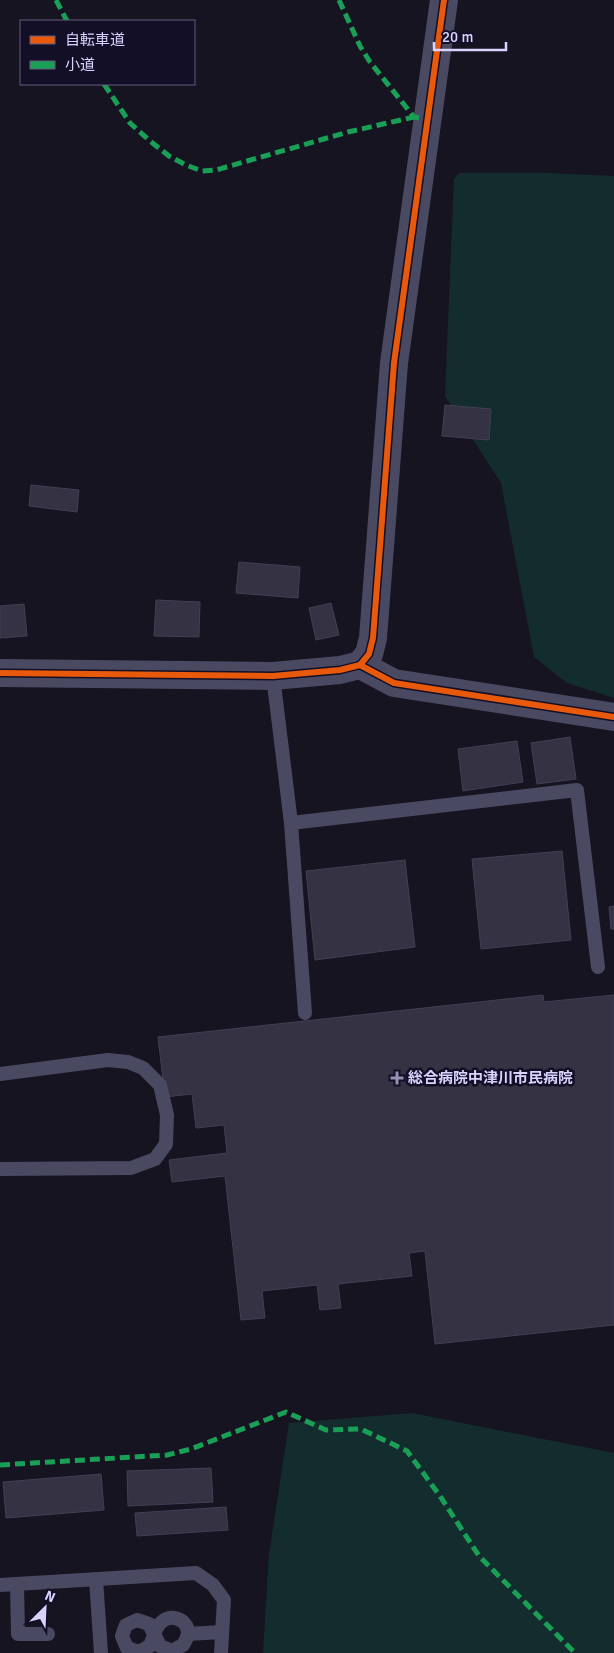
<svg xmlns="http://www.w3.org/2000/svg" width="614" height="1653" viewBox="0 0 614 1653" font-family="Signika,'Noto Sans JP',sans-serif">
  <rect width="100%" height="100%" fill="#161421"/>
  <!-- green -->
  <g fill="#132c2d">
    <path d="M459 173H548L614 176V698L567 683 534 657 501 483 445 396 454 179Z"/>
    <path d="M412 1413 614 1453V1653H263L269 1554 289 1423Z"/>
  </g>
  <!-- building -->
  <g fill="#343243" stroke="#433f54">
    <path d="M445 405 491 409 489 440 442 436Z"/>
    <path d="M31 485 79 490 77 512 29 506Z"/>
    <path d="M239 562 300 567 298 598 236 593Z"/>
    <path d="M156 600 200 602 199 637 154 636Z"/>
    <path d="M331 603 339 635 316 640 309 608Z"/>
    <path d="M24 604 27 636 0 638V606Z"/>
    <path d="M570 737 576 779 537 784 531 743Z"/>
    <path d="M517 741 523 782 463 791 458 749Z"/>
    <path d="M562 851 571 940 481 949 472 859Z"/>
    <path d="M405 860 415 947 315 960 306 871Z"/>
    <path d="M614 906V929H611L609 907Z"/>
    <path d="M543 995 544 1002 614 995V1325L435 1344 425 1251 409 1253 412 1276 338 1284 341 1308 320 1310 317 1285 262 1291 265 1318 241 1320 225 1176 172 1182 169 1160 227 1153 224 1125 196 1128 192 1094 165 1097 158 1037Z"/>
    <path d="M211 1468 213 1502 128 1506 127 1471Z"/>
    <path d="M101 1474 104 1510 6 1518 3 1482Z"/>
    <path d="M226 1507 228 1530 137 1536 135 1513Z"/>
  </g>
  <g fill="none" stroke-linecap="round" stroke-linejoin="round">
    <!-- service -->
    <g stroke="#4a4962" stroke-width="14">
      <path d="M273 676 291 823 305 1013"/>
      <path d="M291 823 577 790 598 967"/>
      <path d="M0 1074 108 1060 128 1062 143 1068 160 1085 167 1115 166 1144 155 1159 131 1168 0 1169"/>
      <path d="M96 1579 101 1653"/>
      <path d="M17 1584 18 1634H48"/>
      <path d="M0 1585 196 1573 213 1585 224 1600 221 1653"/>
      <path d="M188 1634 222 1632"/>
      <path d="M154 1635 150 1646 139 1652 127 1648 122 1636 126 1625 137 1620 149 1624 160 1646 172 1651 183 1645C185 1642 187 1638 188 1634 189 1617 162 1608 154 1635"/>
    </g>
    <!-- minor -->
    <path stroke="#4a4962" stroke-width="28" d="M360 665 394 683 614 717"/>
    <!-- tertiary -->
    <path stroke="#4a4962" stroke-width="28" d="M0 673 273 676 340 670 360 665 369 654 373 638 394 363 444 0"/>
    <!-- quiet -->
    <g stroke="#1a9f57" stroke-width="5" stroke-dasharray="10 5" stroke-linecap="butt">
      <path d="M56 0 67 21"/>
      <path d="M339 0 360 46 370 62 414 117 419 118"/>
      <path d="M104 84 130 123 150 141 169 156 186 165 202 171 216 170 348 132 414 117"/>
      <path d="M0 1465 167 1455 191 1449 286 1412 326 1430 361 1429 407 1451 440 1496 479 1556 575 1653"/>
    </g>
    <!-- cycleway casing -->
    <g stroke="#130f26" stroke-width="9">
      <g id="cycleway">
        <path d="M360 665 394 683 614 717"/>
        <path d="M0 673 273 676 340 670 360 665 369 654 373 638 394 363 444 0"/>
      </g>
    </g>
    <!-- cycleway -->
    <use href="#cycleway" stroke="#e8590c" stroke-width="6"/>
  </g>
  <!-- markers -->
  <path fill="#9591b1" stroke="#130f26" stroke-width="2" d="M394.5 1070.5h5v5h5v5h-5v5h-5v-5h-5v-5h5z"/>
  <g text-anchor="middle" stroke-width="5" stroke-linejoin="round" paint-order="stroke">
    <!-- poi labels -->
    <g font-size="15" font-weight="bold" fill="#d9d4ff" stroke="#130f26" text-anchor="start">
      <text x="408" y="1083">総合病院中津川市民病院</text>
    </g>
  </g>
  <!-- legend -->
  <rect x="20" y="20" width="175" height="65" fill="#130f26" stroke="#625e7d"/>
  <rect x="30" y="36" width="25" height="8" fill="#e8590c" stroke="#625e7d"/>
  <text x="65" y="45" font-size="15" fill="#d9d4ff">自転車道</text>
  <rect x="30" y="61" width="25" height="8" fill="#1a9f57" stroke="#625e7d"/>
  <text x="65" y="70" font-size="15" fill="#d9d4ff">小道</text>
  <!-- north arrow -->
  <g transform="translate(45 1608) rotate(24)" stroke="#130f26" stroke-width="4" paint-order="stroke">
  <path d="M0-4L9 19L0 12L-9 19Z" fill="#d9d4ff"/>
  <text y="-8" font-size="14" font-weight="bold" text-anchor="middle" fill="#d9d4ff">N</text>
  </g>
  <!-- scale -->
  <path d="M434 42v8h72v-8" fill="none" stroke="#d9d4ff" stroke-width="2.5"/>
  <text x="442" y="42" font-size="15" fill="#d9d4ff" stroke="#130f26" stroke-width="4" paint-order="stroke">20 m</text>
</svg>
